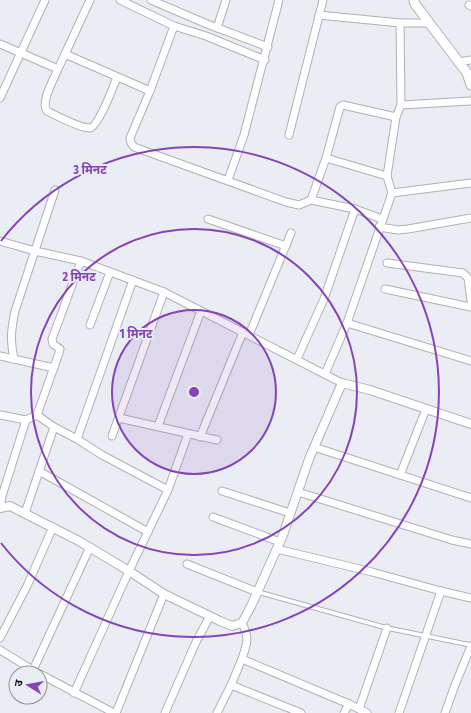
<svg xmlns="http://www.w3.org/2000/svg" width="471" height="713" viewBox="0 0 471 713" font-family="'Fira Sans Condensed','Noto Sans Devanagari',sans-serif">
  <rect width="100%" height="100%" fill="#eaedf4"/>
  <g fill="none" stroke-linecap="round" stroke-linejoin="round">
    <!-- service casing -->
    <g stroke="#aeb1b7" stroke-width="5.5">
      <path id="service" d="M258 592 387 628 471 645"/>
    </g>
    <!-- minor casing -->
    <g stroke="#aeb1b7" stroke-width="9">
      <g id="minor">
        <path d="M120 0 174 26 206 36 265 60"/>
        <path d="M151 0 207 24 268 47"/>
        <path d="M469 5 471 6"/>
        <path d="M319 15 400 23H430"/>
        <path d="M400 23 401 105"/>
        <path d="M217 28 226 0"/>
        <path d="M0 44 58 69 65 54 150 91 130 138 131 143 134 147 286 202 299 205 311 200 355 209 382 219"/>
        <path d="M65 54 90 0"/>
        <path d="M458 62 471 60"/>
        <path d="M58 69C54 79 40 102 47 111 57 116 79 128 90 128 98 128 114 85 117 77"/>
        <path d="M150 91 174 26"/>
        <path d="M0 98 45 0"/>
        <path d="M289 135 323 0"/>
        <path d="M326 158 387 176"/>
        <path d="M228 180 244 135 279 0"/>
        <path d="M392 193 387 176 396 117 401 105 471 101"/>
        <path d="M311 200 326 158 340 107 343 105 396 117"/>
        <path d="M208 219 286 246"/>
        <path d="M379 227 398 230 408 229 471 218"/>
        <path d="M0 241 35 251 81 261 164 292 342 383"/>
        <path d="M387 263 463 273 468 278 471 301"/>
        <path d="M385 289 471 307"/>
        <path d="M347 323 471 361"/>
        <path d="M90 325 110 272"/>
        <path d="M249 335 291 233"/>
        <path d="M0 356 54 368"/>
        <path d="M14 359C10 339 11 331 15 311L55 190"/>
        <path d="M297 359 324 299 355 209"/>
        <path d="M325 374 347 323 392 193 471 183"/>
        <path d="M0 415 26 420"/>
        <path d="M37 415 54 427 77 439 102 455 168 490"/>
        <path d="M119 418 217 440"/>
        <path d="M158 426 201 311"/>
        <path d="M112 436 164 292"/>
        <path d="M200 437 243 332"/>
        <path d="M77 439 133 280"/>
        <path d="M314 447 471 498"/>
        <path d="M39 471 148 532"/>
        <path d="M400 475 426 409"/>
        <path d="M222 491 290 513"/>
        <path d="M298 492 452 540 471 544"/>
        <path d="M0 508 2 496 26 420 37 415 59 353 60 349 53 344 52 339 81 261"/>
        <path d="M25 513 54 427"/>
        <path d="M213 517 280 542"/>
        <path d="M277 549 372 572 441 591 471 598"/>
        <path d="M187 564 257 592"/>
        <path d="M0 638 27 586 53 527"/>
        <path d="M0 650 36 672"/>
        <path d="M242 659C247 643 250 639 242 623"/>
        <path d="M33 670 90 547"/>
        <path d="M40 674 114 713"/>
        <path d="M231 685 301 713"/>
        <path d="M74 693 129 571 168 490 188 434"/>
        <path d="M359 709 387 628"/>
        <path d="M116 713 164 594"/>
        <path d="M165 713 196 642 210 616"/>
        <path d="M217 713 231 685 242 659 349 704"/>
        <path d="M344 713 349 704 367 713"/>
        <path d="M399 713 441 591"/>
        <path d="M445 713 455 685 471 646"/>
      </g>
    </g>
    <!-- tertiary casing -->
    <g stroke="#aeb1b7" stroke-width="10">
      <path id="tertiary" d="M0 508 10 506 79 541 129 571 164 594 220 621 232 626 242 623 252 604 283 535 309 459 342 383 370 390 471 424"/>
    </g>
    <!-- secondary casing -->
    <g stroke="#aeb1b7" stroke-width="11">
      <path id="secondary" d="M414 0 415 4 467 73 471 85"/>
    </g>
    <!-- service -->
    <use href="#service" stroke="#fff" stroke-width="3.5"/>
    <!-- minor -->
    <use href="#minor" stroke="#fff" stroke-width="7"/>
    <!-- tertiary -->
    <use href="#tertiary" stroke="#fff" stroke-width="8"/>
    <!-- secondary -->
    <use href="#secondary" stroke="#fff" stroke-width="9"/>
  </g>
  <!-- distance rings -->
  <circle cx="194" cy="392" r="82" fill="#8443b8" fill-opacity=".12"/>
  <g fill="none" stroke="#8443b8" stroke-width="2">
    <circle cx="194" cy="392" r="82"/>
    <circle cx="194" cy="392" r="163"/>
    <path d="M1 241A245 245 0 1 1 1 543"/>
  </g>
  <circle cx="194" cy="392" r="6" fill="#8443b8" stroke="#eaedf4" stroke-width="2"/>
  <g font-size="12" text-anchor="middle" font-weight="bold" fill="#8443b8" stroke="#eaedf4" stroke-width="4" stroke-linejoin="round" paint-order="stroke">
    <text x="90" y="174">3 मिनट</text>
    <text x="79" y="281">2 मिनट</text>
    <text x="136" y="338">1 मिनट</text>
  </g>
  <!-- north arrow -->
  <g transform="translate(28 685) rotate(281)"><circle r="19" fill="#eaedf4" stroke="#919398"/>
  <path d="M0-3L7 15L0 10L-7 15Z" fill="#8443b8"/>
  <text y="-6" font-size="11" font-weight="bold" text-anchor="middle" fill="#0b0c0e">उ</text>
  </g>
</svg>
